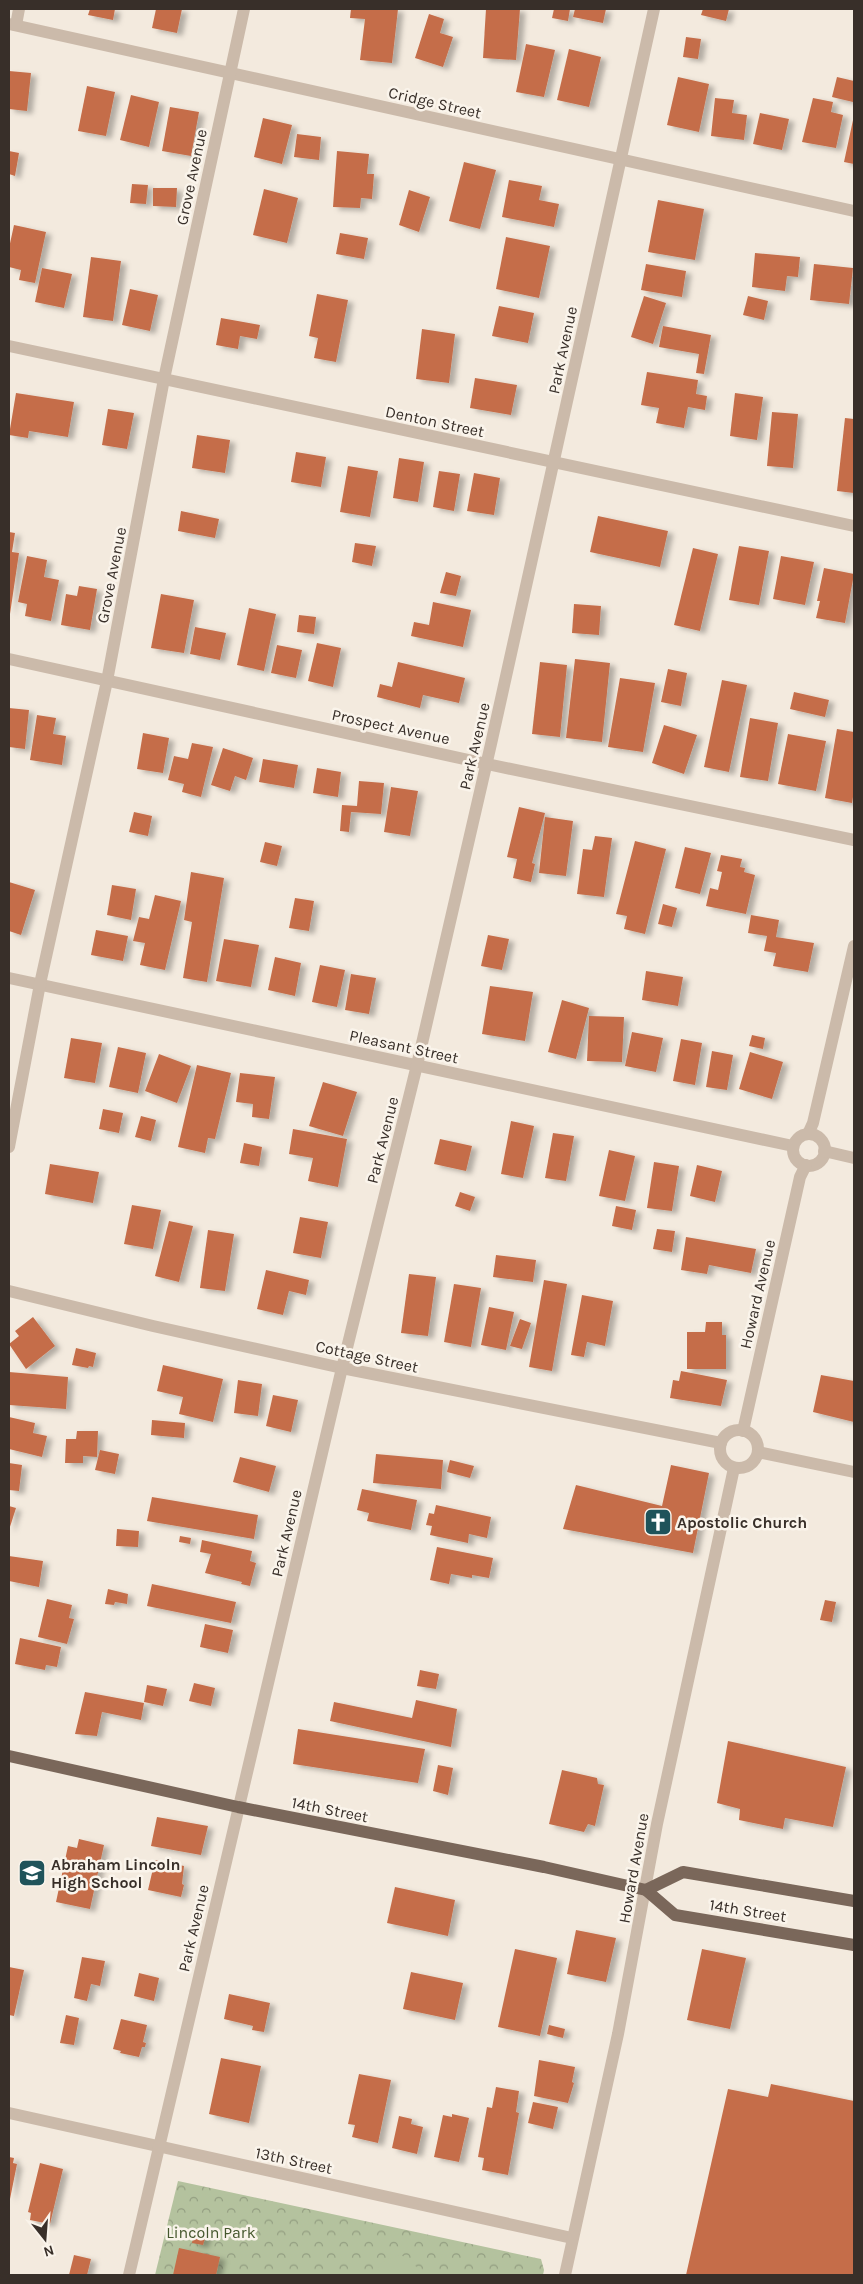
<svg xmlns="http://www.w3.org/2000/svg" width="863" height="2284" viewBox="0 0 863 2284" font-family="Karla,sans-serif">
  <defs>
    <pattern id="park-crowns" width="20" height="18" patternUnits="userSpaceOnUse" patternTransform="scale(1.25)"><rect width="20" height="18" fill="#b4c29e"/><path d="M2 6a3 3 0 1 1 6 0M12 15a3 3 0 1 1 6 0" fill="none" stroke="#939e81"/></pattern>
    <filter id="shadow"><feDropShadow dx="5.5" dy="3" stdDeviation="2.5" flood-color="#0004"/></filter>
  </defs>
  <rect width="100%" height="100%" fill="#f3eade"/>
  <!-- park -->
  <path fill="url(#park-crowns)" d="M178 2181 541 2259 544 2270 543 2275H155Z"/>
  <!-- pitch -->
  <path fill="#b4c29e" d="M399 2255C411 2258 416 2264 420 2275H375C379 2262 386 2259 399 2255Z"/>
  <!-- building -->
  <g fill="#c56d49" filter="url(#shadow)">
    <path d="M90 9H115L113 20 88 15Z"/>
    <path d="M156 9H182L177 33 152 28Z"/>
    <path d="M351 9H398L392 63 360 60 365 19 350 18Z"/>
    <path d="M486 9H520L516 60 483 58Z"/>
    <path d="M554 9H570L568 21 552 18Z"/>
    <path d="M575 9H606L603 23 573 17Z"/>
    <path d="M703 9H729L726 21 701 15Z"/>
    <path d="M429 14 444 19 440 33 453 37 443 67 415 58Z"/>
    <path d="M686 37 701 39 698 59 683 57Z"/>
    <path d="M526 44 555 50 544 97 516 92Z"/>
    <path d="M569 49 601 57 589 107 557 100Z"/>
    <path d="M9 71 31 73 27 111 9 109Z"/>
    <path d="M678 77 709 84 699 132 667 125Z"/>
    <path d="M837 77 854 81 853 102 832 97Z"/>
    <path d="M87 86 115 92 106 136 78 131Z"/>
    <path d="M131 95 159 102 149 147 120 140Z"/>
    <path d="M715 98 734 100 732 113 747 115 744 140 711 136Z"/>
    <path d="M813 98 833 102 831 112 843 115 836 148 802 142Z"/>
    <path d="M170 107 199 112 191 156 162 151Z"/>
    <path d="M760 113 789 119 782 150 753 144Z"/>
    <path d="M263 118 292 125 282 164 254 157Z"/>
    <path d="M853 120 854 121V164L844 162Z"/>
    <path d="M297 134 321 137 319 160 294 157Z"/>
    <path d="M9 151 19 153 15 176 9 174Z"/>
    <path d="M337 151 369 154 367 174H374L372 199 361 198 360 208 333 207Z"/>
    <path d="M464 162 496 170 480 229 449 221Z"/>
    <path d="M509 180 542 186 539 200 559 204 554 227 502 217Z"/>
    <path d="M132 184 148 185 146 204 130 203Z"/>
    <path d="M153 188H177L176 207 153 206Z"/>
    <path d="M264 189 298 198 287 243 253 235Z"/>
    <path d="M409 190 430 197 419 232 399 225Z"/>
    <path d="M658 200 704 209 695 260 648 252Z"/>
    <path d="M14 225 46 232 35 283 19 280 21 270 9 267V248Z"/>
    <path d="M340 233 368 238 364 259 336 254Z"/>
    <path d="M506 237 550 246 539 298 496 289Z"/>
    <path d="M755 253 800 257 798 277 787 276 785 291 752 287Z"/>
    <path d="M91 257 121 261 113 321 83 317Z"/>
    <path d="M646 264 686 271 682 297 641 290Z"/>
    <path d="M814 264 853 268 849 304 810 300Z"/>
    <path d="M42 268 72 274 64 308 35 302Z"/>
    <path d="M130 289 158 295 150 331 122 325Z"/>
    <path d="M317 294 348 300 336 362 314 358 318 338 309 336Z"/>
    <path d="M644 296 666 303 653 344 631 337Z"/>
    <path d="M748 296 768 301 764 320 743 315Z"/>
    <path d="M499 306 534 313 528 343 492 336Z"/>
    <path d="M221 318 260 325 257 339 240 336 238 349 216 345Z"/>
    <path d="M663 326 711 335 704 374 696 373 699 354 659 347Z"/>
    <path d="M422 329 455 334 449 383 416 379Z"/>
    <path d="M647 372 698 380 696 394 707 396 705 410 688 407 684 428 656 423 659 408 641 405Z"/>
    <path d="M475 378 517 385 511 415 470 408Z"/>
    <path d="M16 393 74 402 68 437 29 431 28 438 9 435Z"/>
    <path d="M735 393 763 397 757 440 730 436Z"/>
    <path d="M108 409 134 413 127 449 102 445Z"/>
    <path d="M772 412 798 414 793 468 767 466Z"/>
    <path d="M845 418 854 419V493L837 491Z"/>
    <path d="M197 435 230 440 225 473 192 468Z"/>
    <path d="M296 452 326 457 321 487 291 482Z"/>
    <path d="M399 458 424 462 418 502 393 498Z"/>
    <path d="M348 466 378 471 370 517 340 512Z"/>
    <path d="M439 471 460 474 454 511 433 507Z"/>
    <path d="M474 473 500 478 494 515 467 511Z"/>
    <path d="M181 511 219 519 215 538 178 531Z"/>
    <path d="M598 516 668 531 660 567 590 552Z"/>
    <path d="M9 532 15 533 12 552 19 553 10 614Z"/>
    <path d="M355 543 376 546 372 566 352 562Z"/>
    <path d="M739 546 769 551 759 605 729 600Z"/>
    <path d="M693 548 718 554 700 631 674 625Z"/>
    <path d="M27 556 47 560 44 577 59 580 51 621 25 616 27 604 18 602Z"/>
    <path d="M781 556 814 562 805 605 773 599Z"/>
    <path d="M824 568 854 574 845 623 816 618 820 601H817Z"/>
    <path d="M446 572 461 576 456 596 440 593Z"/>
    <path d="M79 586 97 589 90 630 61 625 66 594 77 596Z"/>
    <path d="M161 594 194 600 184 653 151 648Z"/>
    <path d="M433 602 471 610 463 647 411 636 414 622 429 625Z"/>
    <path d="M574 604 601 606 599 635 572 633Z"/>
    <path d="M249 608 276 614 264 671 237 665Z"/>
    <path d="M299 615 316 617 314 634 297 632Z"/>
    <path d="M195 627 226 633 220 660 190 654Z"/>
    <path d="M317 643 341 648 333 687 308 681Z"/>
    <path d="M277 645 302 650 296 678 271 673Z"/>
    <path d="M575 659 610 663 602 742 566 738Z"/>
    <path d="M398 662 465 678 459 703 423 695 420 708 377 697 380 684 392 687Z"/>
    <path d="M540 662 567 665 560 737 532 734Z"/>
    <path d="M668 669 687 673 681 706 661 702Z"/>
    <path d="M620 678 655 683 643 752 608 747Z"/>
    <path d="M722 680 747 685 729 772 704 767Z"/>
    <path d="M794 692 829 700 825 717 790 709Z"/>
    <path d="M9 708 29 710 25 749 9 747Z"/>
    <path d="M37 715 56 718 53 734 66 736 62 765 30 760Z"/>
    <path d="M750 718 778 723 768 781 740 777Z"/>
    <path d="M664 725 697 735 684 774 652 763Z"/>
    <path d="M837 729 854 732V791L852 803 825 798Z"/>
    <path d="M143 733 169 738 163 773 137 769Z"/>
    <path d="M788 734 826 741 816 791 778 784Z"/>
    <path d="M192 743 213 747 201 797 182 792 184 784 168 780 174 756 188 759Z"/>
    <path d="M223 748 253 758 246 780 235 776 230 791 211 785Z"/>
    <path d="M263 759 298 765 294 788 259 782Z"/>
    <path d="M317 768 341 772 338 797 313 793Z"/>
    <path d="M359 781 384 783 381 814 351 812 349 832 340 831 342 805 357 806Z"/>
    <path d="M391 787 418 791 410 836 384 832Z"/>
    <path d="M519 807 545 813 532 863 535 864 531 882 513 878 517 859 507 857Z"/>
    <path d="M134 812 152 816 148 836 129 832Z"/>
    <path d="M545 817 573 821 566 876 539 873Z"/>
    <path d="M595 836 612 838 604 897 577 894 583 849 592 850Z"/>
    <path d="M635 841 666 849 645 934 624 929 627 916 616 914Z"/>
    <path d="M265 842 282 846 277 866 260 862Z"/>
    <path d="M685 847 711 853 700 894 675 888Z"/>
    <path d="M721 855 742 859 740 867 745 868 744 872 755 875 746 914 706 906 710 888 718 890 722 872 717 871Z"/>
    <path d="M191 872 224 878 207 982 183 978 192 922 184 920Z"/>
    <path d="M9 882 35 890 21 935 9 931Z"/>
    <path d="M112 885 136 889 131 920 107 915Z"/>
    <path d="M155 895 181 901 165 970 140 965 145 943 133 941 139 917 149 919Z"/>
    <path d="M295 898 314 901 309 931 289 928Z"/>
    <path d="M663 904 677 908 672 927 658 924Z"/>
    <path d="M751 915 779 920 776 937 814 943 808 972 773 966 776 953 764 951 767 936 748 933Z"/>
    <path d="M96 930 128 936 123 961 91 955Z"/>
    <path d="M488 935 509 939 502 970 481 966Z"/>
    <path d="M224 939 259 945 251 987 216 981Z"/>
    <path d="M275 957 301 963 295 996 268 990Z"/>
    <path d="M320 965 345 970 337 1007 312 1002Z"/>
    <path d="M646 971 683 977 678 1006 642 1000Z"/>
    <path d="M351 974 376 978 369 1014 345 1010Z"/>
    <path d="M490 986 533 992 525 1041 482 1034Z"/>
    <path d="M562 1000 589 1008 576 1059 548 1052Z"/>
    <path d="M589 1016 624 1017 622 1062 587 1061Z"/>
    <path d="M632 1032 663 1038 656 1072 625 1066Z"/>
    <path d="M752 1035 765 1038 763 1049 749 1046Z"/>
    <path d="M71 1038 102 1043 95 1083 64 1078Z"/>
    <path d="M681 1039 702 1043 695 1085 673 1081Z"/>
    <path d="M118 1047 146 1053 138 1093 109 1087Z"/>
    <path d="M712 1051 733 1055 727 1090 706 1087Z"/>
    <path d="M750 1052 783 1062 772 1099 739 1089Z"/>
    <path d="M159 1054 191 1066 177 1103 145 1091Z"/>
    <path d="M197 1065 231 1073 215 1139 208 1138 205 1153 178 1147Z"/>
    <path d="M240 1073 275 1077 269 1119 252 1117 253 1104 236 1102Z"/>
    <path d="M323 1082 357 1092 343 1136 309 1126Z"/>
    <path d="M103 1109 123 1113 119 1133 99 1129Z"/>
    <path d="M141 1116 156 1120 151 1141 135 1137Z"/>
    <path d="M511 1121 534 1126 523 1178 501 1174Z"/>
    <path d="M293 1129 347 1139 338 1187 308 1181 313 1158 289 1154Z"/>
    <path d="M553 1133 574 1136 566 1181 545 1178Z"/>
    <path d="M440 1139 472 1146 466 1171 434 1164Z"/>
    <path d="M244 1143 262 1147 259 1166 240 1163Z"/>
    <path d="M609 1150 635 1156 625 1201 599 1196Z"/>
    <path d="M654 1162 679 1166 672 1211 647 1208Z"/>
    <path d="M50 1164 99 1172 93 1203 45 1194Z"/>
    <path d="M697 1165 722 1171 715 1202 690 1196Z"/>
    <path d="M460 1192 475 1197 470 1211 455 1206Z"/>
    <path d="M132 1205 161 1210 153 1249 124 1244Z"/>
    <path d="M616 1206 636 1210 632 1230 612 1226Z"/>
    <path d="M300 1217 328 1222 321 1258 293 1253Z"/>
    <path d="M169 1221 193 1226 179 1282 155 1276Z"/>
    <path d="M657 1229 675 1231 672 1252 653 1249Z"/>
    <path d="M208 1230 234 1234 225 1291 200 1288Z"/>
    <path d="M686 1237 756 1249 751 1273 709 1265 707 1274 681 1270Z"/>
    <path d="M496 1255 536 1260 533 1282 493 1277Z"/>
    <path d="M266 1270 309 1280 306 1295 289 1291 283 1315 257 1309Z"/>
    <path d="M409 1274 436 1277 428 1336 401 1333Z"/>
    <path d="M544 1280 567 1284 552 1371 529 1367Z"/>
    <path d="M454 1284 481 1288 471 1347 444 1342Z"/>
    <path d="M582 1295 613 1301 605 1346 587 1342 584 1357 571 1355Z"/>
    <path d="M489 1307 514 1312 506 1350 481 1345Z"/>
    <path d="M33 1317 55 1346 26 1369 9 1344 19 1336 15 1331Z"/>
    <path d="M520 1319 531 1323 522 1349 510 1346Z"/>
    <path d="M706 1322H722V1335H726V1369H687V1332H705Z"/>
    <path d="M76 1348 96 1353 93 1367 89 1366 88 1368 72 1365Z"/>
    <path d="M163 1365 223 1379 213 1422 179 1414 183 1397 157 1391Z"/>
    <path d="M681 1371 727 1380 721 1406 670 1398 673 1380 679 1381Z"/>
    <path d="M9 1372 68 1377 66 1409 9 1405Z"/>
    <path d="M821 1375 854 1381V1422L813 1412Z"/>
    <path d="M238 1380 262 1384 258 1416 234 1413Z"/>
    <path d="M273 1395 298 1400 291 1432 266 1426Z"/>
    <path d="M9 1417 35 1423 33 1433 47 1436 42 1457 9 1449Z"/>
    <path d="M152 1420 185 1423 184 1438 151 1435Z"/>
    <path d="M77 1431H98L97 1457 83 1456V1463H65L66 1439H76Z"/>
    <path d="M100 1450 119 1454 115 1474 95 1470Z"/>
    <path d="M376 1454 443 1460 441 1489 373 1483Z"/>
    <path d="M240 1457 276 1466 269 1492 233 1482Z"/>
    <path d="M450 1460 474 1466 470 1478 447 1472Z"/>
    <path d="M9 1463 22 1465 19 1491 9 1490Z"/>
    <path d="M671 1465 709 1473 693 1553 563 1529 576 1485 662 1506Z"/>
    <path d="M362 1489 417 1500 411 1530 367 1521 369 1513 357 1510Z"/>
    <path d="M152 1497 258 1515 254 1539 147 1521Z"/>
    <path d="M436 1505 491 1517 487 1538 469 1534 468 1543 430 1535 432 1526 426 1525 429 1513 434 1514Z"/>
    <path d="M9 1506 16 1508 9 1530Z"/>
    <path d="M117 1529 139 1531 138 1547 116 1546Z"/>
    <path d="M180 1536 191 1538 190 1544 179 1542Z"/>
    <path d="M202 1540 252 1551 250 1561 256 1563 250 1586 241 1584 242 1582 205 1573 211 1554 200 1552Z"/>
    <path d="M437 1547 493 1558 489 1578 472 1575V1578L451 1574 449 1584 430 1580Z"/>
    <path d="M9 1556 43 1561 39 1587 9 1581Z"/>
    <path d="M152 1584 236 1602 231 1623 147 1606Z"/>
    <path d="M108 1589 128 1594 127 1604 115 1602 114 1605 105 1604Z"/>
    <path d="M47 1599 72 1605 69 1618 74 1619 67 1644 38 1637Z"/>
    <path d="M825 1600 836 1602 832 1622 820 1620Z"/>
    <path d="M205 1624 233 1630 228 1653 200 1647Z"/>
    <path d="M20 1638 61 1647 57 1667 46 1665 45 1670 15 1664Z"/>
    <path d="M420 1670 439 1674 436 1689 417 1686Z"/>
    <path d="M194 1683 215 1688 211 1706 189 1701Z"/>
    <path d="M147 1685 167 1689 163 1706 144 1702Z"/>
    <path d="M85 1692 144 1703 141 1720 102 1712 97 1736 75 1734Z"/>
    <path d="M416 1700 457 1709 451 1747 330 1721 334 1702 412 1718Z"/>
    <path d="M298 1729 425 1749 418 1783 293 1764Z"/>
    <path d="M728 1741 846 1767 833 1827 785 1818 783 1829 739 1820 740 1809 717 1803Z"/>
    <path d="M438 1765 453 1768 448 1795 433 1791Z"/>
    <path d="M562 1770 597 1778 598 1784 604 1785 595 1826 588 1824 584 1832 549 1824Z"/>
    <path d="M157 1817 208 1826 201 1855 151 1846Z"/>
    <path d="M79 1839 104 1845 90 1909 56 1902 68 1846 77 1848Z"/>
    <path d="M155 1860 184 1866 182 1884 184 1885 181 1897 148 1890Z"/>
    <path d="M395 1887 455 1900 448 1936 387 1923Z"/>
    <path d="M576 1930 616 1938 606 1982 567 1974Z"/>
    <path d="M515 1949 557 1958 540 2036 498 2027Z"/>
    <path d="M702 1949 746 1958 730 2029 687 2020Z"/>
    <path d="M82 1957 105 1961 100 1986 91 1984 87 2001 74 1998Z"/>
    <path d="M9 1967 24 1970 14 2016 9 2015Z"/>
    <path d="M411 1972 463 1983 455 2020 403 2009Z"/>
    <path d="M139 1973 159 1978 154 2001 134 1996Z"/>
    <path d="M229 1994 270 2003 264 2032 252 2030 253 2026 224 2019Z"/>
    <path d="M66 2015 79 2018 74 2045 60 2043Z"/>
    <path d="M121 2019 147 2025 143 2042 146 2043 145 2047H142L139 2057 120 2053 121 2051 113 2049Z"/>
    <path d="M549 2025 565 2029 563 2038 547 2034Z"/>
    <path d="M221 2058 261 2066 249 2123 209 2114Z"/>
    <path d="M539 2060 575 2067 572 2082 574 2083 568 2103 534 2096Z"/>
    <path d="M359 2074 391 2080 378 2143 352 2137 355 2125 348 2124Z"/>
    <path d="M771 2084 854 2101V2275H686L728 2089 768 2097Z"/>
    <path d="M496 2087 519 2091 516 2112 519 2113 508 2175 482 2170 484 2158 478 2157 487 2107 492 2108Z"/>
    <path d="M533 2102 558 2107 553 2129 528 2123Z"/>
    <path d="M452 2114 469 2118 459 2162 434 2157 443 2115 452 2117Z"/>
    <path d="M399 2116 412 2119 411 2124 423 2127 417 2154 392 2148Z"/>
    <path d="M9 2157 14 2158 13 2163 17 2164 10 2199Z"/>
    <path d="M40 2163 63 2169 50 2224 30 2220 31 2213 28 2212Z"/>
    <path d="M194 2232 206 2235 203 2245 192 2243Z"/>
    <path d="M179 2248 220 2257 216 2275H173Z"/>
    <path d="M74 2255 91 2259 87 2275H69Z"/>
  </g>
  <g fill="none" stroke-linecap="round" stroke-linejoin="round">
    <!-- minor -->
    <g stroke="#cbbaaa" stroke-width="12">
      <path d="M9 24 854 211"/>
      <path d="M16 25 19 9"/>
      <path d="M9 346 854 526"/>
      <path d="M9 659 487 764 854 840"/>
      <path d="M9 978 793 1146"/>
      <path d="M808 1134 813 1123 854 946"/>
      <circle cx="809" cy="1150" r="16"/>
      <path d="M9 1147 40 984 107 681 164 379 244 9"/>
      <path d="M824 1151 854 1158"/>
      <path d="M9 1291 153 1326 342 1368 721 1443"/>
      <circle cx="739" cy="1449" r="19"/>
      <path d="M743 1431 800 1177 806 1165"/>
      <path d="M758 1452 854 1472"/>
      <path d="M9 2113 572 2238"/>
      <path d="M129 2275 342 1368 417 1065 491 744 654 9"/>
      <path d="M565 2275 618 2034 657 1824 734 1468"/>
    </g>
    <!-- major -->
    <g stroke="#7a675a" stroke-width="12">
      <path d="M9 1756 238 1807 544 1867 646 1890 675 1915 854 1945"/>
      <path d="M646 1890 683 1872 854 1901"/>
    </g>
  </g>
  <!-- icons -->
  <defs>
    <g id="church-square" transform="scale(1.4375)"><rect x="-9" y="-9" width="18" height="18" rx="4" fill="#1f535a" stroke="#faf4eb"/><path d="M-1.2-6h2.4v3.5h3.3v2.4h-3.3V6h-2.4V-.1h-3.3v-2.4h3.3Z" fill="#fff"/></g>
    <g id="school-square" transform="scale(1.4375)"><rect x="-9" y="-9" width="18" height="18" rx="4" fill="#1f535a" stroke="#faf4eb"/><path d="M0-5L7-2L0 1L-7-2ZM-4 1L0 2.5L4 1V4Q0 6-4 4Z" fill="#fff"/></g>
  </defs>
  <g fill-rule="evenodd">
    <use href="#church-square" x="658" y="1522"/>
    <use href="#school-square" x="32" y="1873"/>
  </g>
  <g text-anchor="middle" stroke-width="5" stroke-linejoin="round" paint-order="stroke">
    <!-- street labels -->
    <g font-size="16" fill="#382f29" stroke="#faf4eb">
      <text transform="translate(435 102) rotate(13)" y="6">Cridge Street</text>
      <text transform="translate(191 177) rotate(-78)" y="6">Grove Avenue</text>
      <text transform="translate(562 350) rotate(-78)" y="6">Park Avenue</text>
      <text transform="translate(435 421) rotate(12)" y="6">Denton Street</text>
      <text transform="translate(111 575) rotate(-79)" y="6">Grove Avenue</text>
      <text transform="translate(391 726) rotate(12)" y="6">Prospect Avenue</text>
      <text transform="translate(474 746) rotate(-77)" y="6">Park Avenue</text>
      <text transform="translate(404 1046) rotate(12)" y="6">Pleasant Street</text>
      <text transform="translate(382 1140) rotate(-76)" y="6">Park Avenue</text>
      <text transform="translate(757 1294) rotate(-77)" y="6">Howard Avenue</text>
      <text transform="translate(367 1356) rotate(12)" y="6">Cottage Street</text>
      <text transform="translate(286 1533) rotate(-77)" y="6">Park Avenue</text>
      <text transform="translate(330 1809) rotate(11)" y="6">14th Street</text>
      <text transform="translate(633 1868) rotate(-80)" y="6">Howard Avenue</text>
      <text transform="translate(748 1910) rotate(9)" y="6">14th Street</text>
      <text transform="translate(193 1928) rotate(-77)" y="6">Park Avenue</text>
      <text transform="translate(294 2160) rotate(12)" y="6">13th Street</text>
    </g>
    <!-- poi labels -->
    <g font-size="16" font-weight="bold" fill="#382f29" stroke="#faf4eb" text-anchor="start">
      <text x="677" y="1528">Apostolic Church</text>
      <text x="51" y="1870">Abraham Lincoln<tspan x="51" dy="18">High School</tspan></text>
    </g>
    <!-- park labels -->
    <g font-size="16" fill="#45572d" stroke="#faf4eb">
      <text x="211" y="2238">Lincoln Park</text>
    </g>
  </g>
  <!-- border -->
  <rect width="863" height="2284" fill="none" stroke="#382f29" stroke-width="20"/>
  <!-- north arrow -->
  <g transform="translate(45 2239) rotate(163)" stroke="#faf4eb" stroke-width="4" paint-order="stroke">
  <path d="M0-4L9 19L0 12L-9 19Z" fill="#382f29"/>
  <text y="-8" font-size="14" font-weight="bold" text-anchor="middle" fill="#382f29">N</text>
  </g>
</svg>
